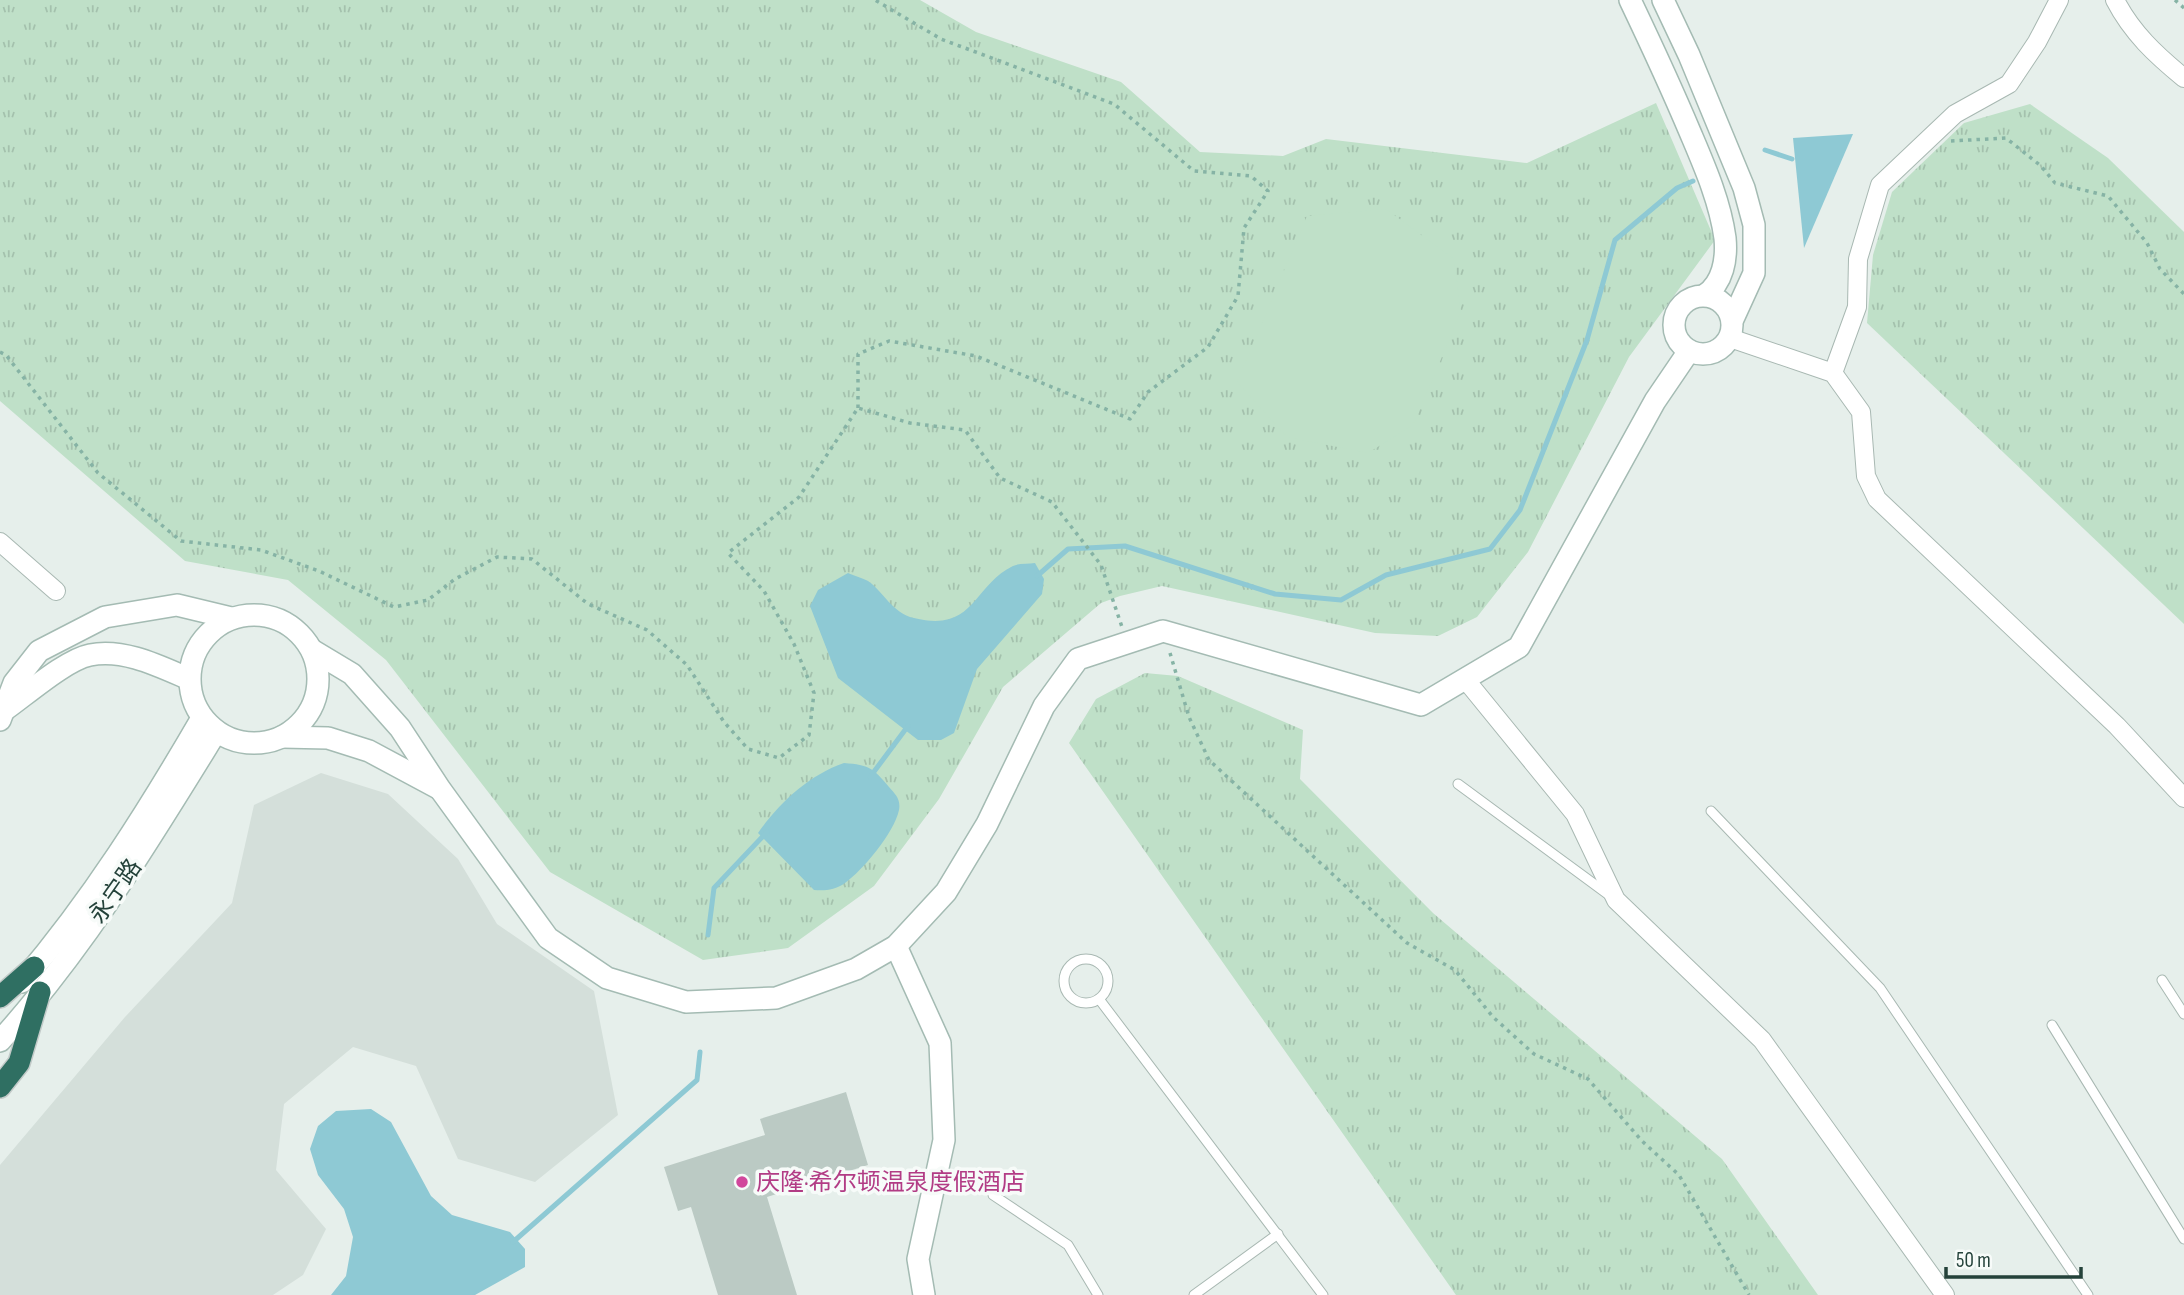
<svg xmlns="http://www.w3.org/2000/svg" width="2184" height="1295" viewBox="0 0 2184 1295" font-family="'Sofia Sans Condensed','Noto Sans SC',sans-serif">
  <defs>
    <pattern id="grass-tufts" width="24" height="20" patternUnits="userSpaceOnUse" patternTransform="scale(1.75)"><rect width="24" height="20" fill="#bfe0c8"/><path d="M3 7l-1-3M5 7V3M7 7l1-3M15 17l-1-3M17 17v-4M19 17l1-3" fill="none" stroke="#a4c1ad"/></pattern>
  </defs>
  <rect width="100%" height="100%" fill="#e6efeb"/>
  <!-- built -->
  <path fill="#d4dfda" d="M321 773 388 794 458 859 497 924 594 991 618 1115 535 1182 458 1159 416 1066 353 1047 284 1104 276 1170 326 1229 303 1275 273 1295H0V1165L125 1017 232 903 254 805Z"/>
  <!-- grass -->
  <g fill="url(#grass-tufts)">
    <path d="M0 0H920L976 32 1121 82 1200 152 1283 156 1326 139 1527 163 1656 103 1715 240 1629 357 1528 552 1477 617 1438 636 1375 633 1162 586 1120 596 1101 603 1003 687 939 799 874 886 788 948 703 960 550 872 386 660 288 580 185 561 0 401Z"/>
    <path d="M2030 104 2108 158 2184 232V624L1867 323 1873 255 1892 192 1964 123Z"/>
    <path d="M1145 673 1178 676 1303 730 1300 779 1433 913 1722 1159 1818 1295H1456L1069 743 1096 699Z"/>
  </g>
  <!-- pitch -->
  <path fill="#bfe0c8" d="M1386 209 1454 259 1461 312 1413 425 1368 453 1287 437 1237 382 1307 216Z"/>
  <!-- water -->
  <g fill="#8ec9d4">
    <path d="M1853 134 1804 248 1793 138Z"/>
    <path d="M1035 563 1044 579 1042 594 977 669 954 733 941 740H918L838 678 810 606 818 590 848 573C854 576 863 578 868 581 885 593 892 613 914 618 975 633 972 586 1013 566 1019 563 1028 564 1035 563Z"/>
    <path d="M844 763C870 765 873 768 889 787 895 794 901 799 899 810 894 833 863 870 845 883 835 890 825 891 814 890L758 833C779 803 809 775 844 763Z"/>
    <path d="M371 1109 391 1122 431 1196 452 1215 510 1232 525 1249V1267L475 1295H331L346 1276 353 1237 344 1209 318 1175 310 1149 318 1126 336 1111Z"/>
  </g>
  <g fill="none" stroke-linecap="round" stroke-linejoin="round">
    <!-- stream -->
    <g stroke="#8ec9d4" stroke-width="5">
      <path d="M1765 150 1792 159"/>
      <path d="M1037 576 1068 549 1125 546 1275 594 1341 600 1386 575 1490 549 1520 510 1587 340 1615 240 1677 188 1693 181"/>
      <path d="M870 777 908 726"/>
      <path d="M708 935 714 888 767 832"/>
      <path d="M513 1242 697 1080 700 1052"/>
    </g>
  </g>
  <!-- building -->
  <path fill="#bbcac4" d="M846 1092 868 1165 767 1197 797 1295H718L691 1207 678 1211 664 1167 765 1135 760 1119Z"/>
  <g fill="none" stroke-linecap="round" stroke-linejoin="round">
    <!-- lane casing -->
    <g stroke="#a8b8b2" stroke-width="11">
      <g id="lane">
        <path d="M1458 784 1609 895"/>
        <path d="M1711 811 1880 988 2088 1295"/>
        <circle cx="1086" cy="981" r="22"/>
        <path d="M2162 980 2184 1014"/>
        <path d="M1099 999 1323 1295"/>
        <path d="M2052 1025 2184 1239"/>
        <path d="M993 1195 1068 1245 1098 1295"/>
        <path d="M1194 1295 1278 1234"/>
      </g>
    </g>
    <!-- street casing -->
    <g stroke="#a8b8b2" stroke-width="20">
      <g id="street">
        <path d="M2115 0C2132 33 2156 55 2184 78"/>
        <path d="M1730 338 1833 373 1861 412 1866 476 1877 499 2117 726 2184 798"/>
        <path d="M1833 373 1857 307 1858 259 1880 185 1955 114 2009 84 2037 42 2059 0"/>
        <path d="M0 542 56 591"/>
        <path d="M1465 679 1575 814 1616 900 1762 1040 1945 1295"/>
      </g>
    </g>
    <!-- secondary casing -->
    <g stroke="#a4bbb3" stroke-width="24">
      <g id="secondary">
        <path d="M1630 0C1651 44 1671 87 1690 132 1704 165 1720 201 1725 238 1727 259 1723 283 1705 295"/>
        <path d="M1663 0 1689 55 1744 188 1754 225V273L1733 319"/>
        <circle cx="1703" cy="325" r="29"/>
        <circle cx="254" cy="679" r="64"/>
        <path d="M312 650 352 674 400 728 440 789 548 938 607 978 686 1002 776 998 856 969 896 946 946 892 987 824 1044 706 1078 659 1163 631 1421 705 1519 647 1655 401 1689 351"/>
        <path d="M3 711C25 696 65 660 90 655 123 648 159 666 189 679"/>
        <path d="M0 720 14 683 39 651 105 617 177 605 231 618"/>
        <path d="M282 737 328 738 369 751 438 788"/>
        <path d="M896 946 940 1043 944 1140 918 1259 924 1295"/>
        <path d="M22 982C92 900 148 811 202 718"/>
        <path d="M0 1041C85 947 150 839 216 732"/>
      </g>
    </g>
    <!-- highway casing -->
    <g stroke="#c2cac8" stroke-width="24">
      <g id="highway">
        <path d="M0 997 34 967"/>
        <path d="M0 1087 19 1063 40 992"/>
      </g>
    </g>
    <!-- path -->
    <g stroke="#86b3a5" stroke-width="3.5" stroke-dasharray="3.5 5" stroke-linecap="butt">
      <path d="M2175 0 2184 8"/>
      <path d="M1951 141 2006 138 2041 166 2055 183 2108 196 2147 243 2160 269 2184 294"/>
      <path d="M0 352 6 355 98 473 181 541 261 550 319 571 394 607 428 600 455 579 497 557 532 559 588 604 647 630 687 665 724 722 748 749 779 758 809 735 814 693 794 644 764 591 728 553 799 497 858 408 910 423 965 430 1000 478 1052 502 1101 565 1122 627"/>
      <path d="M858 408V354L889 341 976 356 1130 419 1148 392 1208 347 1238 296 1244 228 1268 191 1251 176 1194 171 1114 104 941 39 875 0"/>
      <path d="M1170 653 1189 717 1209 760 1407 943 1455 970 1493 1017 1534 1054 1588 1079 1642 1141 1679 1175 1749 1295"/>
    </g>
    <!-- lane -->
    <use href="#lane" stroke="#fff" stroke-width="9"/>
    <!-- street -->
    <use href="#street" stroke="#fff" stroke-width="18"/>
    <!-- secondary -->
    <use href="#secondary" stroke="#fff" stroke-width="21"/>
    <!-- highway -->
    <use href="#highway" stroke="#2f6f62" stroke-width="21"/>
  </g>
  <!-- markers -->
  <circle fill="#d1479c" stroke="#f7fbf9" stroke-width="2.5" cx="742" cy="1182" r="7"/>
  <g text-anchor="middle" stroke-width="7" stroke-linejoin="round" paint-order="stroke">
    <!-- street labels -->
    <g font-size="24" fill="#24423a" stroke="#f7fbf9">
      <text transform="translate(115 891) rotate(-55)" y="8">永宁路</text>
    </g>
    <!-- hotel labels -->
    <g font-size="24" fill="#b23c85" stroke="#f7fbf9" text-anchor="start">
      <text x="756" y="1190">庆隆·希尔顿温泉度假酒店</text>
    </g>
  </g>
  <!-- scale -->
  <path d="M1946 1267v10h135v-10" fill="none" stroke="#24423a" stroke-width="3.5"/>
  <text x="1956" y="1267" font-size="21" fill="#24423a" stroke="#f7fbf9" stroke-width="5" paint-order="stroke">50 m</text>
</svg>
